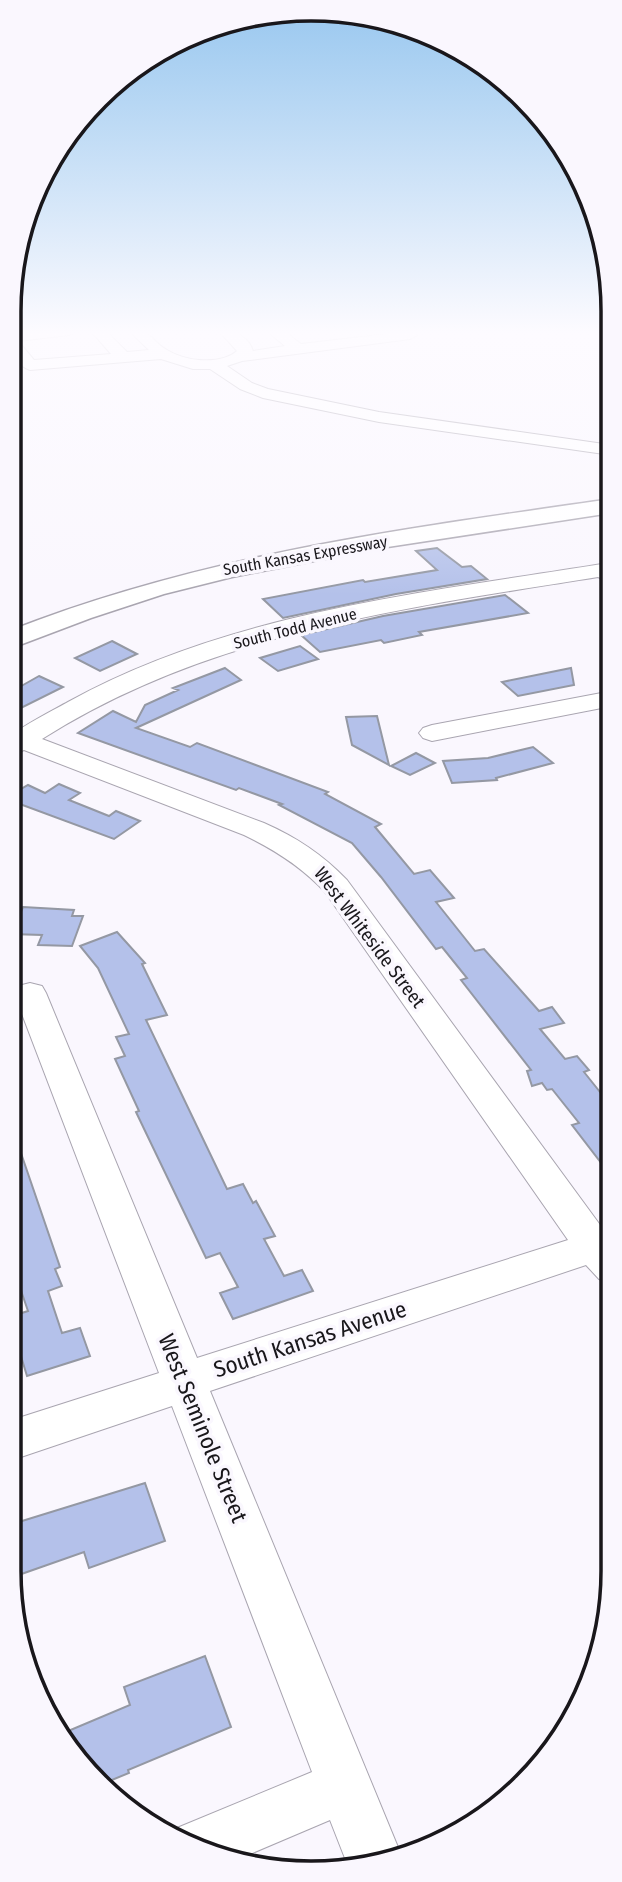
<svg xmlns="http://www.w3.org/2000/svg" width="622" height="1882" viewBox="0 0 622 1882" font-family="'Fira Sans Condensed',sans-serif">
  <rect width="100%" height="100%" fill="#faf7fe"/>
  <!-- building -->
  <g fill="#b4c1ea" stroke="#9498a3" stroke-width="2">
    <path d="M437 548 462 567 471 566 487 579 396 594 283 618 263 599 363 580 365 582 437 570 416 551Z"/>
    <path d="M505 595 528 613 419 632 422 635 384 643 381 640 320 652 301 635 383 616Z"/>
    <path d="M112 641 137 654 100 671 75 658Z"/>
    <path d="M300 646 318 659 278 671 260 658Z"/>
    <path d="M225 668 241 680 136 728 190 747 197 743 328 792 325 794 381 824 375 827 414 874 430 870 454 898 436 902 475 951 484 949 539 1011 552 1007 564 1023 540 1029 565 1059 577 1056 589 1070 584 1072 612 1107V1177L572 1125 579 1123 552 1089 547 1090 542 1083 532 1086 527 1071 531 1070 461 980 467 978 442 947 436 949 381 877 352 843 279 805 282 804 239 788 236 790 78 733 113 711 136 722 145 705 178 690 173 688Z"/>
    <path d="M571 668 574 685 518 696 502 682Z"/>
    <path d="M39 676 63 687 9 714V693Z"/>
    <path d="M377 716 389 765 352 745 346 717Z"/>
    <path d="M533 747 553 763 496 778 497 780 452 783 443 761 488 758Z"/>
    <path d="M416 753 435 763 410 775 391 766Z"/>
    <path d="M59 784 80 793 69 800 109 816 116 811 140 821 114 839 9 800V796L28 785 45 793Z"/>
    <path d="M23 907 74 910 72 916H83L72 946 38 945 42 935 11 934Z"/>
    <path d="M117 932 145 963 142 964 167 1015 146 1020 227 1189 243 1184 253 1203 256 1201 275 1236 264 1239 284 1276 302 1270 313 1291 233 1319 220 1293 238 1287 220 1253 206 1258 147 1135 136 1112 139 1111 115 1059 125 1056 116 1037 129 1034 98 968 80 946Z"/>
    <path d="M9 1127H12L60 1267 55 1269 62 1286 48 1291 62 1333 80 1328 90 1356 27 1376 9 1317 28 1311 17 1279 9 1281Z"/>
    <path d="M145 1483 165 1541 89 1568 84 1552 10 1578 9 1525Z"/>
    <path d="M205 1656 231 1727 128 1770 129 1773 102 1784 84 1771 61 1734 130 1705 124 1687Z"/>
  </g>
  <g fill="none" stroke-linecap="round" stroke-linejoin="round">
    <!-- minor casing -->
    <g stroke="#a9a5b0" stroke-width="2">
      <g id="minor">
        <path d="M26 331H76L69 335 18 341 34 360 111 354 91 331H106L127 352 149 350 129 331H145C152 337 159 346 167 350 186 362 221 365 237 351L219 331C234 331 248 335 253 351L285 346 267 331H284L301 344 413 331 417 335 410 339 242 361 227 366 252 383 268 389 379 412 611 445V455L379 422 263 398 240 389 210 369H193L161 359 30 370C14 364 9 349 9 334Z"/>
        <path d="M602 564 611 567V583L598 577C406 608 210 632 42 739L264 823C296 837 322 854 347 880L603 1229 613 1226V1284L599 1279 586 1265 210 1391 402 1857 389 1863 348 1866 330 1820 236 1860 177 1842 173 1839 177 1828 312 1772 172 1406 9 1461V1421L159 1373 14 993 18 986 30 983 42 986 46 993 197 1358 568 1240 325 892C302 867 275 850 244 835L24 750 9 756V737C26 724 48 713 68 702 230 612 422 593 602 564Z"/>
        <path d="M612 691V706L432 741 423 738 419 733 423 728 432 725Z"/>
      </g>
    </g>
    <!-- major casing -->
    <g stroke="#a9a5b0" stroke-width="3">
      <path id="major" d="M611 499V513L381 548 232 577 164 594 91 618 9 649V631C205 554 404 529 611 499Z"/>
    </g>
    <!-- minor -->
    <use href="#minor" fill="#fff" fill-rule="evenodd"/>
    <!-- major -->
    <use href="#major" fill="#fff" fill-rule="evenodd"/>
  </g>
  <!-- sky -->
  <linearGradient id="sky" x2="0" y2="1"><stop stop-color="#98c7ef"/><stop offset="0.56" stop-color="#fdfbff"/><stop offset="1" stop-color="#fdfbff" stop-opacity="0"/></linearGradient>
  <rect width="622" height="595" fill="url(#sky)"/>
  <g text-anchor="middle" stroke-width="7" stroke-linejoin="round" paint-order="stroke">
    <!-- far-street labels -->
    <g font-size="16" fill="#19171b" stroke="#faf7fe">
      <text transform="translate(305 555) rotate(-10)" y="6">South Kansas Expressway</text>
      <text transform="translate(295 628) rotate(-14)" y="6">South Todd Avenue</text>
    </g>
    <!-- street labels -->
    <g font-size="19" fill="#19171b" stroke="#faf7fe">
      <text transform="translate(370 937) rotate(53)" y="7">West Whiteside Street</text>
    </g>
    <!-- near-street labels -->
    <g font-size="23" fill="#19171b" stroke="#faf7fe">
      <text transform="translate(310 1339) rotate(-18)" y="8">South Kansas Avenue</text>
      <text transform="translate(203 1428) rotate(68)" y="8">West Seminole Street</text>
    </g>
  </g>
  <!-- crop -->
  <path d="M0 0H622V1882H0ZM311 21H311A290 290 0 0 1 601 311V1571A290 290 0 0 1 311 1861H311A290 290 0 0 1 21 1571V311A290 290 0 0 1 311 21Z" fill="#faf7fe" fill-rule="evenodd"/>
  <path fill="none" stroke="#19171b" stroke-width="3.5" d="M311 21H311A290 290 0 0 1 601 311V1571A290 290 0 0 1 311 1861H311A290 290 0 0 1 21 1571V311A290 290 0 0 1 311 21Z"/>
</svg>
